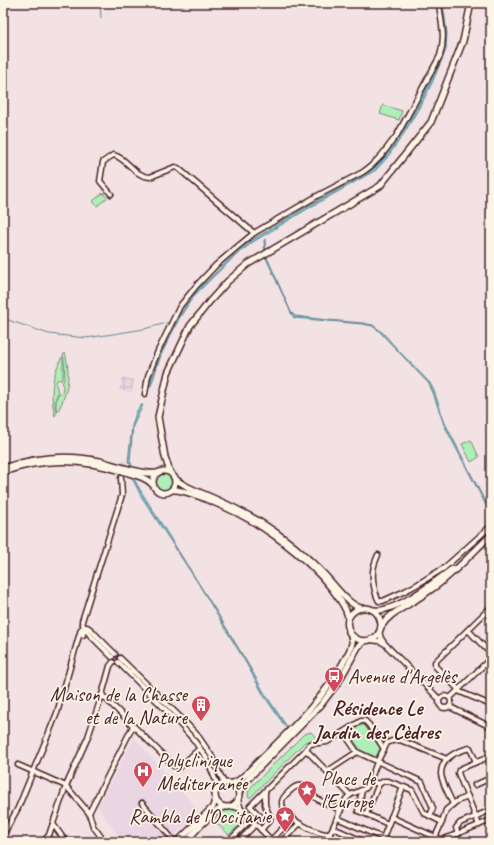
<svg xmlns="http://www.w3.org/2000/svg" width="494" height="845" viewBox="0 0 494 845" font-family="Caveat,sans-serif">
  <defs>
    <pattern id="industrial-grid" width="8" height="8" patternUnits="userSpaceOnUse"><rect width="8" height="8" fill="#ead5e3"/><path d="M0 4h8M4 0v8" fill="none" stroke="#cab6c3"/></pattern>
    <pattern id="water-rules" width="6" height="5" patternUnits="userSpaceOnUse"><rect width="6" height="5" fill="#77c7d2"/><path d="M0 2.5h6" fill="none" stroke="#68aab4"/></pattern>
  </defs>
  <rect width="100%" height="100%" fill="#f2e2e4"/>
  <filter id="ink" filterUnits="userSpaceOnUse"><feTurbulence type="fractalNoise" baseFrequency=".025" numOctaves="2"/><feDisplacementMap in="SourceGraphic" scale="8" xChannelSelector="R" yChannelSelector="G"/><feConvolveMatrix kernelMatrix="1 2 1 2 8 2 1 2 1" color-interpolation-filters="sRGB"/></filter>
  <g filter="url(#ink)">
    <!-- built -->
    <path fill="#ead5e3" d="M134 738 199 811 168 842H123L98 807Z"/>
    <!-- industrial -->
    <path fill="url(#industrial-grid)" d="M122 377 135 380 131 393 119 390Z"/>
    <!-- green -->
    <g fill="#aeefb8" stroke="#7c8772">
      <path d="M383 105 402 111 399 120 380 114Z"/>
      <path d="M103 193 107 198 97 206 93 201Z"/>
      <path d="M65 353C71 375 68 391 58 411L56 409C56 403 56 398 59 393L61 394 62 393 63 386 62 384C66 377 65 363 63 355Z"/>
      <path d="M62 357 63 359V376L61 381 59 379 57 380 56 385 58 392C55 398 54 404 56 411L57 412 55 416C50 394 51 377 62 357Z"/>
      <path d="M471 440 479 457 471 462 462 444Z"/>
      <circle cx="164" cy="482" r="8"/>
      <path d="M361 725H364L366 727 380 748 376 758 361 751 349 733Z"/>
      <path d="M311 732 318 740 305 742 250 798 248 796 249 789 304 734Z"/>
      <path d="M231 810C239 810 241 813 246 819L229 835 214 821 221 812Z"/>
    </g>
    <!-- water -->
    <g fill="url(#water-rules)" stroke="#65848f">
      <path d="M441 3H443L447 33 446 50 432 83 423 101 405 132 387 158 376 170 362 178 309 208 253 242 233 258 212 278 193 297 180 317 161 355 151 386 149 385 160 355 180 314 189 301 199 288 214 274 233 256 252 240 308 206 361 177 374 168 385 157 403 131 421 100 430 82 444 49 445 34Z"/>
      <path d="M265 239 266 255 291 312 295 316 328 320 363 323 373 325 383 333 397 349 430 383 434 391 445 423 491 513V515L444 425 433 393 429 384 378 330 372 326 362 324 294 318 291 313 265 256 264 240Z"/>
      <path d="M141 405H143L133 426 130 461 132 465 130 464 128 462 132 426 136 412Z"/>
      <path d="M132 478 134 479 142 493 218 614 248 664 265 694 290 731 289 732 264 696 246 663 198 583 141 496Z"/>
    </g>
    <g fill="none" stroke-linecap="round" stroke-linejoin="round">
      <!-- stream -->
      <g stroke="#65848f" stroke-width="1">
        <path d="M100 3 101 18"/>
        <path d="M5 319 49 334 86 338 113 334 144 329 170 322"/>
      </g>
      <!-- minor-tunnel -->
      <path stroke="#d0bbbf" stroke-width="4" stroke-dasharray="4 2" stroke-linecap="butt" d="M121 478 124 460"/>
      <!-- minor casing -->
      <g stroke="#4a1f2b" stroke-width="7">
        <g id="minor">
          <path d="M111 194 100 181 103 162 113 155C128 158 133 176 150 177L175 167 178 168 254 233"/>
          <path d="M145 394 148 376 158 351 180 306 197 285 216 265 236 248 254 233 317 196 363 172 371 166 381 156 397 135 440 56C446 35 441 24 439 3"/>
          <path d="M378 555C376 560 373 566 373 572 372 579 375 595 379 601H383L405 591 418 584 444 568 491 526"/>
          <path d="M84 628 87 627 90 629 115 654"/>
          <path d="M468 630 491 654"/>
          <path d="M83 635 84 628"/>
          <path d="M371 640 378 641 384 643 381 638 379 632"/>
          <path d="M384 643 439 699"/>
          <path d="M112 657 90 635 84 628 82 621 122 495 121 478"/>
          <path d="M120 658 180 717 198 736 211 755 224 783"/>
          <path d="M118 662 176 720 193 739 206 757 218 786"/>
          <path d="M459 690 435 666V662L491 607"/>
          <path d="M458 691 491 705"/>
          <path d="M102 695 174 766 180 767 200 748"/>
          <circle cx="445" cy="702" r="6"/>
          <path d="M450 698 491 658"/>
          <path d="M450 706 452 708 491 727"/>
          <path d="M344 733 357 752 422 782 433 808 430 816"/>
          <path d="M305 751 310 744 327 742 361 721H365L369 725 384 749"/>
          <path d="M18 765 66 786 89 813 93 826 105 842"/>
          <path d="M328 771 357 752"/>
          <path d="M370 781 377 762 384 749 387 743 392 741 400 740 447 759"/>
          <path d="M379 784 366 814 388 824"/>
          <path d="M475 785 491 778"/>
          <path d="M362 790 358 811 366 814"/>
          <path d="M265 791V805L270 817V820L267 823"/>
          <path d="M238 800 241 809 273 842"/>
          <path d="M142 803 175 842"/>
          <path d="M453 804C449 795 442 783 441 774 441 758 457 751 470 748L476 762"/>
          <path d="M232 806 241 809"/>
          <path d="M89 813 133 726"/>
          <path d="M391 817 442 840 491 820"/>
          <path d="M337 818 392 842"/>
          <path d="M53 824 66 842"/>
          <path d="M479 825 458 773 459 770 462 768 491 756"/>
          <path d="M333 828 365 842"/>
          <path d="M261 830 267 823 250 806 305 751H307L312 756 350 795"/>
          <path d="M3 834 7 828 18 808 57 713 81 629 84 628"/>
          <path d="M330 834C317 835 281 817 282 802 282 797 288 793 291 790 294 787 298 785 302 786 307 787 312 794 316 798 322 803 331 805 338 809L339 813"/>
          <path d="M458 834 456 828 460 823 491 810"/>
          <path d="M383 838 403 787"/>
          <path d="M43 842 49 835 66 786 88 737 102 695 110 666 113 662"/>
          <path d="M228 842 251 819"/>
          <path d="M238 842 256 824"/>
          <path d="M269 842 293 818"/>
          <path d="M281 842 299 824"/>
          <path d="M326 842 346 799 350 795 366 788 370 781 379 784 384 781H388L412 790 424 813 442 822"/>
          <path d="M433 842 442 822 446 810 457 801 468 797"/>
          <path d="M490 842H491"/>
        </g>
      </g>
      <!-- major casing -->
      <g stroke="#4a1f2b" stroke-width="8">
        <g id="major">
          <path d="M3 468C34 457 67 454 100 461 115 465 142 475 157 473"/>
          <circle cx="164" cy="482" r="11"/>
          <path d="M3 472C46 457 82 459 125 472 135 475 146 477 153 485"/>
          <path d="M170 472 165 457 158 417 168 373 190 326 210 301 228 281 248 264 380 186 431 122 463 41 471 3"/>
          <path d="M175 478 178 481 186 486C205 495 224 502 242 512 272 527 299 549 323 573 333 583 348 605 361 608"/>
          <path d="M172 490C182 489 192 494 201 497 215 503 228 508 241 515 276 533 318 567 340 600 344 606 348 612 348 619"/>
          <path d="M374 610C394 614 436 581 452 569"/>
          <path d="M381 627C389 613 404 608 417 599 425 594 432 589 440 583 458 569 474 551 491 535"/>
          <circle cx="227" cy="795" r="12"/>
          <path d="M231 784 239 780 247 773C280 739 320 705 343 663 346 657 351 650 352 643 353 633 342 625 351 614 359 605 374 606 379 617 388 636 363 651 349 632"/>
          <path d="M239 793 242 787 249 778 320 706 339 681 358 647 364 641"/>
          <path d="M177 842 213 807 215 799"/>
          <path d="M185 842C197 830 208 815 223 807"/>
        </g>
      </g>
      <!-- minor -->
      <use href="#minor" stroke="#fcf5e5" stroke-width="4"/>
      <!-- major -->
      <use href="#major" stroke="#fcf5e5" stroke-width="5"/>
    </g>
  </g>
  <!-- icons -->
  <defs>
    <g id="bus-pin" transform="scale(1)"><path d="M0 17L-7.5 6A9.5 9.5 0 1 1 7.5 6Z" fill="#d1495b" stroke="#fcf5e5"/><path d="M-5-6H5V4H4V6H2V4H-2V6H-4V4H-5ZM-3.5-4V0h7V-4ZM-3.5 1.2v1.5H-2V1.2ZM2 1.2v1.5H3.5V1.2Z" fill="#fff"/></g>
    <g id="building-pin" transform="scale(1)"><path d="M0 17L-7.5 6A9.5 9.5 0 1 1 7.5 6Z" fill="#d1495b" stroke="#fcf5e5"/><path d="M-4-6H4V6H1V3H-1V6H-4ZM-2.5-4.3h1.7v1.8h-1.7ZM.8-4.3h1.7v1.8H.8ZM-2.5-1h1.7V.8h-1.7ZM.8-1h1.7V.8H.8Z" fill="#fff"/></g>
    <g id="hospital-pin" transform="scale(1)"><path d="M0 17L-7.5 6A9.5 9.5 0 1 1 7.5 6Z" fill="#d1495b" stroke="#fcf5e5"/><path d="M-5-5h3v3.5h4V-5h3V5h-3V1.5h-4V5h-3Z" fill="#fff"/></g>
    <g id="sight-pin" transform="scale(1)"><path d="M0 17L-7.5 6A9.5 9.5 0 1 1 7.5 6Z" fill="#d1495b" stroke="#fcf5e5"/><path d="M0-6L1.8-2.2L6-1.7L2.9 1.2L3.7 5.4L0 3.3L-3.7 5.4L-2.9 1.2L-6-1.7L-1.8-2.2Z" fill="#fff"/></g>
  </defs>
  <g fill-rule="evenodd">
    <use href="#bus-pin" x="334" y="676"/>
    <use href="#building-pin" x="201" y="705"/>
    <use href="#hospital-pin" x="143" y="771"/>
    <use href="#sight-pin" x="307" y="790"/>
    <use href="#sight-pin" x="285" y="816"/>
  </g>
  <g text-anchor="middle" stroke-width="3.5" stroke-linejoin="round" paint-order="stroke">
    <!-- poi labels -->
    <g font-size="20" fill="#4a1f2b" stroke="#fcf5e5" text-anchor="start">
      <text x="348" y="683">Avenue d'Argelès</text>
      <text x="187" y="701" text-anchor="end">Maison de la Chasse<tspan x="187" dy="23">et de la Nature</tspan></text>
      <text x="157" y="767">Polyclinique<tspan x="157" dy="23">Méditerranée</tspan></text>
      <text x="321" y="785">Place de<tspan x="321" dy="23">l'Europe</tspan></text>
      <text x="271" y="823" text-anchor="end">Rambla de l'Occitanie</text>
    </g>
    <!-- neighbourhood labels -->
    <g font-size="21" font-weight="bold" fill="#4a1f2b" stroke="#fcf5e5">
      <text x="377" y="715">Résidence Le<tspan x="377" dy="24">Jardin des Cèdres</tspan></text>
    </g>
  </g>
  <!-- margin -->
  <rect width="494" height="845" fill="none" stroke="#fcf5e5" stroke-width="16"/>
  <rect x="8" y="8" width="478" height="829" fill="none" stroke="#4a1f2b" stroke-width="1.5" filter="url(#ink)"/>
</svg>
